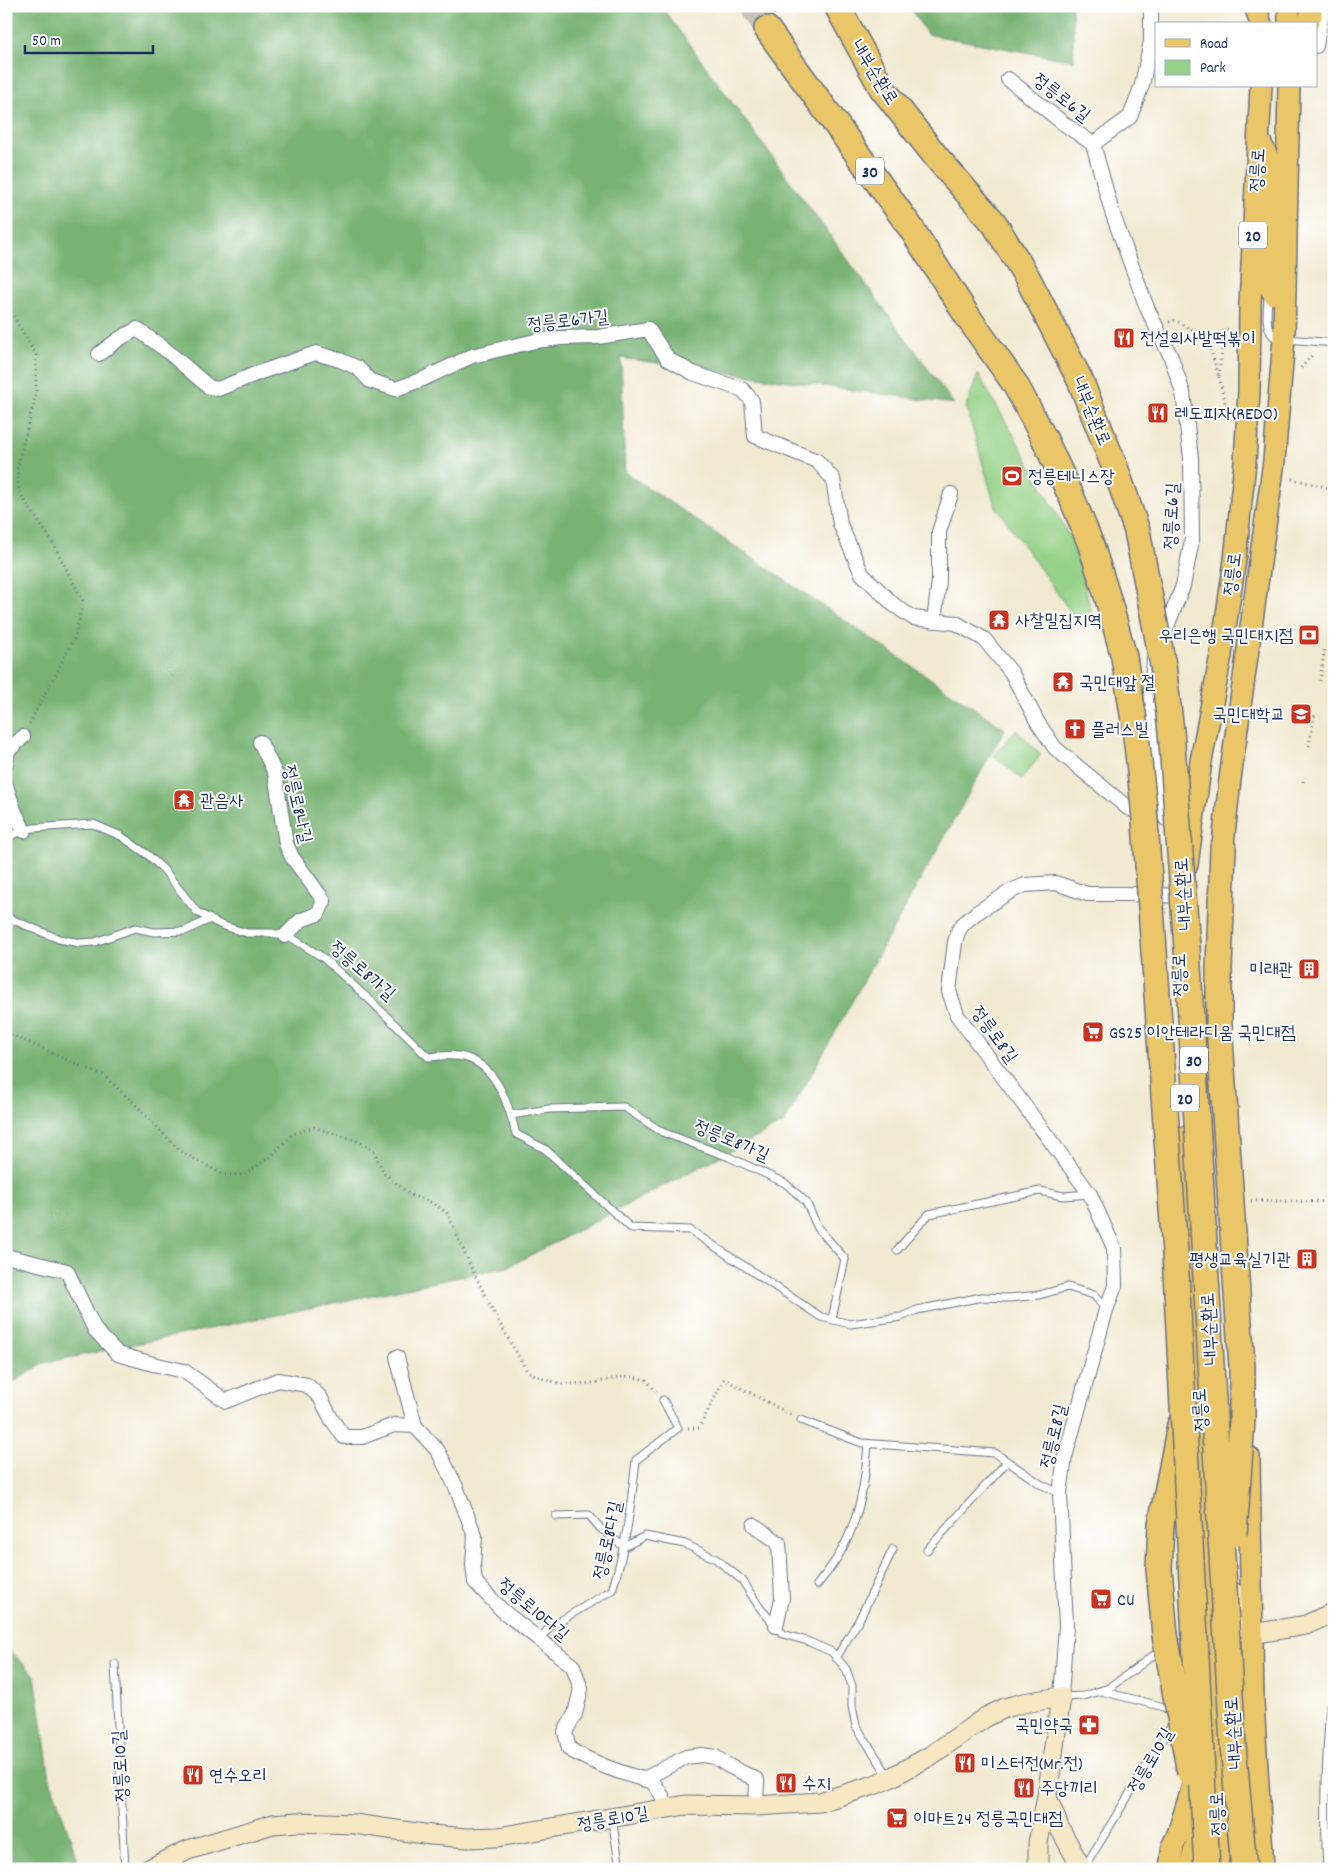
<svg xmlns="http://www.w3.org/2000/svg" width="1340" height="1875" viewBox="0 0 1340 1875" font-family="Dekko,'Poor Story',sans-serif">
  <rect width="100%" height="100%" fill="#fff"/>
  <filter id="ink" filterUnits="userSpaceOnUse"><feTurbulence type="fractalNoise" baseFrequency=".02" numOctaves="2"/><feDisplacementMap in="SourceGraphic" scale="10" xChannelSelector="R" yChannelSelector="G"/><feConvolveMatrix kernelMatrix="1 2 1 2 8 2 1 2 1" color-interpolation-filters="sRGB"/></filter>
  <filter id="wash" filterUnits="userSpaceOnUse"><feTurbulence type="fractalNoise" baseFrequency=".0096" numOctaves="4" result="noise"/><feDisplacementMap in="SourceGraphic" scale="20" xChannelSelector="R" yChannelSelector="G"/><feGaussianBlur stdDeviation="1.12" result="paint"/><feColorMatrix in="noise" values="0 0 0 0 0 0 0 0 0 0 0 0 0 0 0 0 0 1.4 0 .05"/><feComposite in="paint" operator="in"/></filter>
  <g filter="url(#wash)">
    <rect width="100%" height="100%" fill="#f1e9d0"/>
    <!-- green -->
    <g fill="#95d186" stroke="#588072">
      <path d="M978 374 1021 448 1073 543 1093 617 1082 628 995 505 966 407Z"/>
      <path d="M1016 730 1041 754 1022 779 994 756Z"/>
    </g>
    <!-- forest -->
    <g fill="#78b373" stroke="#4a7168">
      <path d="M6 6H661L954 404 621 358 625 472 1005 729 784 1123 508 1267 44 1363 6 1387Z"/>
      <path d="M909 6H1072L1074 61 927 34Z"/>
      <path d="M6 1647 35 1675 50 1779 81 1869H40L6 1863Z"/>
    </g>
  </g>
  <g filter="url(#ink)">
    <g fill="none" stroke-linecap="round" stroke-linejoin="round">
      <!-- highway-tunnel -->
      <path stroke="#c6c4b9" stroke-width="25" stroke-dasharray="25 12" stroke-linecap="butt" d="M752 6 767 29"/>
      <!-- lane casing -->
      <g stroke="#667086" stroke-width="9">
        <g id="lane">
          <path d="M1268 295C1268 309 1263 330 1276 338L1334 343"/>
          <path d="M6 839 12 835 33 828 93 824 121 836 148 855 164 870 197 912 221 925 247 933H272L292 938 322 957 371 1001 428 1057C440 1056 456 1054 467 1058 498 1068 509 1106 516 1134L545 1149 631 1228 690 1230 821 1317 850 1324 901 1317 917 1310 982 1297 1009 1298 1039 1295 1068 1287 1094 1295 1106 1310"/>
          <path d="M6 917 59 939 80 943 95 942 135 928 154 932 185 931 210 919"/>
          <path d="M511 1115 549 1109 624 1107 662 1132 729 1157 785 1183 806 1202 818 1228 845 1259 832 1319"/>
          <path d="M897 1250 929 1214 1040 1191 1063 1196 1090 1194"/>
          <path d="M801 1420 862 1443 995 1453 1042 1485 1060 1493"/>
          <path d="M556 1516 589 1515 600 1528 624 1547 645 1536 685 1544 716 1559 742 1580 760 1608 783 1634 807 1641 832 1652 846 1669 852 1686V1706L856 1726 889 1777"/>
          <path d="M927 1550 1007 1462"/>
          <path d="M817 1585C825 1575 834 1564 840 1553 860 1518 865 1484 868 1444"/>
          <path d="M539 1640 550 1627 612 1590C626 1548 631 1505 636 1460L678 1428 663 1400"/>
          <path d="M836 1658 859 1620 893 1549"/>
          <path d="M115 1664 125 1869"/>
          <path d="M1061 1697 1084 1696 1109 1688 1162 1649"/>
          <path d="M612 1818 620 1869"/>
          <path d="M1084 1868 1173 1723C1173 1715 1171 1712 1164 1707L1101 1691"/>
          <path d="M1327 1869C1324 1814 1326 1760 1330 1705L1334 1701"/>
        </g>
      </g>
      <!-- street casing -->
      <g stroke="#667086" stroke-width="16">
        <g id="street">
          <path d="M1316 46 1323 6"/>
          <path d="M1008 79 1063 123 1093 144 1112 212 1147 308 1171 357 1183 393 1191 458 1192 540 1183 586 1154 659 1151 692 1166 819"/>
          <path d="M1093 144 1130 117 1142 85 1151 41V6"/>
          <path d="M99 354 119 339 137 329 166 350 209 387 218 389 258 373 316 353 340 360 358 368 370 381 396 389 423 379 472 356 535 341 561 338 598 337 648 329 668 359 693 373 743 390 752 401 755 436 817 461 833 479 840 524 862 574 894 605 913 618 956 623 984 639 1011 672 1038 723 1055 748 1128 808 1149 817"/>
          <path d="M934 621 939 581V532L951 494"/>
          <path d="M260 742 275 773 286 844 292 857 324 901 318 914 301 920 285 936"/>
          <path d="M6 763 8 751 23 737"/>
          <path d="M6 786 14 810 24 831"/>
          <path d="M6 1256 67 1271 95 1330 118 1354 153 1364 184 1371 226 1401 278 1380 307 1385 320 1397 332 1420 344 1437H362L394 1425 415 1426 438 1451 456 1487 475 1536 473 1565 475 1582 503 1611 573 1666 581 1689 575 1714 565 1732 569 1749C596 1765 623 1774 653 1782L663 1797 665 1809"/>
          <path d="M397 1357 415 1426"/>
          <path d="M754 1525 779 1543 782 1598 776 1626"/>
          <path d="M1061 1697 1066 1626 1060 1493 1065 1457 1106 1310 1115 1286 1114 1248 1090 1194 957 1015 949 991 955 942 958 932 963 924 976 913 1011 891 1025 885 1056 883 1087 894H1127L1182 896 1181 891"/>
          <path d="M644 1779 686 1757 702 1755 715 1757 729 1766 757 1780 756 1806"/>
        </g>
      </g>
      <!-- secondary casing -->
      <g stroke="#667086" stroke-width="21">
        <g id="secondary">
          <path d="M1233 1592C1234 1610 1240 1621 1252 1634L1306 1625 1334 1612"/>
          <path d="M1047 1797 1059 1827 1082 1869"/>
          <path d="M149 1869 188 1850 273 1824 297 1822 354 1824 431 1835 467 1838 498 1837 686 1805 756 1806 820 1802 874 1785 890 1778 930 1756 986 1717 1005 1708 1023 1703 1061 1697 1047 1796 1038 1843V1869"/>
        </g>
      </g>
      <!-- primary casing -->
      <g stroke="#667086" stroke-width="24">
        <g id="primary">
          <path d="M1255 6 1261 24"/>
          <path d="M1289 24V6"/>
          <path d="M1307 24 1311 15V6"/>
          <path d="M1260 142 1271 164 1274 176 1269 280 1271 289 1274 294H1281L1285 289"/>
          <path d="M1221 863 1230 779 1274 461 1284 338 1289 86"/>
          <path d="M1187 865 1201 761 1221 655 1235 560 1245 462 1249 391 1250 305 1261 86"/>
          <path d="M1192 1247 1211 1624 1218 1859"/>
          <path d="M1249 1457 1253 1702 1263 1869"/>
          <path d="M1170 1869 1173 1845 1178 1834 1198 1770"/>
          <path d="M1190 1869 1201 1825"/>
        </g>
      </g>
      <!-- highway casing -->
      <g stroke="#667086" stroke-width="28">
        <g id="highway">
          <path d="M837 6 882 88 938 159 994 223 1027 277"/>
          <path d="M767 29 911 228 968 317"/>
          <path d="M1219 1025V969L1223 848"/>
          <path d="M1186 1266V1139"/>
          <path d="M1165 1635 1159 1569 1161 1524 1180 1425"/>
        </g>
      </g>
      <!-- path -->
      <g stroke="#667086" stroke-width="3" stroke-dasharray="1 4" stroke-linecap="butt">
        <path d="M6 303 36 355V393L17 469 19 492 52 541 83 601 75 637 29 725"/>
        <path d="M1169 322 1175 320 1207 338 1219 377 1224 329 1231 330"/>
        <path d="M1301 368 1312 355"/>
        <path d="M1219 377 1226 406 1230 407"/>
        <path d="M1292 479 1334 489"/>
        <path d="M1331 616 1334 598"/>
        <path d="M1320 681 1325 647"/>
        <path d="M1309 746 1315 712"/>
        <path d="M1303 782 1304 777"/>
        <path d="M6 1034H10L69 1061 103 1075 133 1102 180 1151 224 1175H244L270 1157 293 1134 314 1127 363 1143 374 1151 383 1172 410 1195 433 1203 448 1214 469 1263 496 1317 527 1371 544 1379 562 1384 593 1383 628 1376 646 1380 656 1391"/>
        <path d="M1251 1201 1334 1202"/>
        <path d="M688 1428H699L724 1379 792 1415"/>
      </g>
      <!-- lane -->
      <use href="#lane" stroke="#fff" stroke-width="7"/>
      <!-- street -->
      <use href="#street" stroke="#fff" stroke-width="14"/>
      <!-- secondary -->
      <use href="#secondary" stroke="#f7e8c3" stroke-width="19"/>
      <!-- primary -->
      <use href="#primary" stroke="#eac669" stroke-width="21"/>
      <!-- highway -->
      <use href="#highway" stroke="#eac669" stroke-width="25"/>
      <!-- highway-bridge casing -->
      <g stroke="#667086" stroke-width="28" stroke-linecap="butt">
        <g id="highway-bridge">
          <path d="M1027 277 1080 380 1116 470 1137 531 1163 665 1171 731 1187 948 1233 1745 1244 1869"/>
          <path d="M968 317 1015 384 1044 438 1072 498 1091 545 1108 599 1124 657 1135 727 1144 807 1175 1253 1207 1869"/>
          <path d="M1219 1025 1242 1367V1421L1234 1534"/>
          <path d="M1165 1635 1190 1773"/>
        </g>
      </g>
      <!-- highway-bridge -->
      <use href="#highway-bridge" stroke="#eac669" stroke-width="25"/>
    </g>
  </g>
  <!-- icons -->
  <defs>
    <g id="restaurant-square" transform="scale(1.125)"><rect x="-9" y="-9" width="18" height="18" rx="4" fill="#c8321e" stroke="#fff"/><path d="M-5-6h1v4h1v-4h1v4h1v-4h1v5L-1.5 .5V6h-2V.5L-5-1ZM5-6V6H3V1.5H1.5Q1.5-4 5-6Z" fill="#fff"/></g>
    <g id="stadium-square" transform="scale(1.125)"><rect x="-9" y="-9" width="18" height="18" rx="4" fill="#c8321e" stroke="#fff"/><path d="M0-5a6.5 5 0 1 0 0 10a6.5 5 0 1 0 0-10ZM-3.5-1.8h7v3.6h-7Z" fill="#fff"/></g>
    <g id="temple-square" transform="scale(1.125)"><rect x="-9" y="-9" width="18" height="18" rx="4" fill="#c8321e" stroke="#fff"/><path d="M0-6L5-2H3V0L6.5 2.5H4V6H1.5V3h-3V6H-4V2.5H-6.5L-3 0V-2H-5Z" fill="#fff"/></g>
    <g id="bank-square" transform="scale(1.125)"><rect x="-9" y="-9" width="18" height="18" rx="4" fill="#c8321e" stroke="#fff"/><path d="M-6-4H6V4H-6ZM0-2.3a2.3 2.3 0 1 0 0 4.6a2.3 2.3 0 1 0 0-4.6Z" fill="#fff"/></g>
    <g id="university-square" transform="scale(1.125)"><rect x="-9" y="-9" width="18" height="18" rx="4" fill="#c8321e" stroke="#fff"/><path d="M0-5L7-2L0 1L-7-2ZM-4 1L0 2.5L4 1V4Q0 6-4 4Z" fill="#fff"/></g>
    <g id="church-square" transform="scale(1.125)"><rect x="-9" y="-9" width="18" height="18" rx="4" fill="#c8321e" stroke="#fff"/><path d="M-1.2-6h2.4v3.5h3.3v2.4h-3.3V6h-2.4V-.1h-3.3v-2.4h3.3Z" fill="#fff"/></g>
    <g id="building-square" transform="scale(1.125)"><rect x="-9" y="-9" width="18" height="18" rx="4" fill="#c8321e" stroke="#fff"/><path d="M-4-6H4V6H1V3H-1V6H-4ZM-2.5-4.3h1.7v1.8h-1.7ZM.8-4.3h1.7v1.8H.8ZM-2.5-1h1.7V.8h-1.7ZM.8-1h1.7V.8H.8Z" fill="#fff"/></g>
    <g id="supermarket-square" transform="scale(1.125)"><rect x="-9" y="-9" width="18" height="18" rx="4" fill="#c8321e" stroke="#fff"/><path d="M-6-5.5h2.5l.6 2H6L4.5 2H-2.5L-4.4-4H-6ZM-1.5 3.2a1.3 1.3 0 1 0 .1 0ZM3 3.2a1.3 1.3 0 1 0 .1 0Z" fill="#fff"/></g>
    <g id="pharmacy-square" transform="scale(1.125)"><rect x="-9" y="-9" width="18" height="18" rx="4" fill="#c8321e" stroke="#fff"/><path d="M-2-6h4v4h4v4h-4v4h-4v-4h-4v-4h4Z" fill="#fff"/></g>
  </defs>
  <g fill-rule="evenodd">
    <use href="#restaurant-square" x="1124" y="338"/>
    <use href="#restaurant-square" x="1158" y="413"/>
    <use href="#stadium-square" x="1012" y="476"/>
    <use href="#temple-square" x="999" y="620"/>
    <use href="#bank-square" x="1309" y="635"/>
    <use href="#temple-square" x="1063" y="682"/>
    <use href="#university-square" x="1301" y="714"/>
    <use href="#church-square" x="1075" y="729"/>
    <use href="#temple-square" x="184" y="800"/>
    <use href="#building-square" x="1309" y="969"/>
    <use href="#supermarket-square" x="1093" y="1032"/>
    <use href="#building-square" x="1307" y="1259"/>
    <use href="#supermarket-square" x="1101" y="1599"/>
    <use href="#pharmacy-square" x="1089" y="1725"/>
    <use href="#restaurant-square" x="965" y="1763"/>
    <use href="#restaurant-square" x="193" y="1775"/>
    <use href="#restaurant-square" x="786" y="1783"/>
    <use href="#restaurant-square" x="1024" y="1788"/>
    <use href="#supermarket-square" x="897" y="1818"/>
  </g>
  <g text-anchor="middle" stroke-width="4" stroke-linejoin="round" paint-order="stroke">
    <!-- shield labels -->
    <g fill="#fff" stroke="#5f6d8e" stroke-width="1">
      <rect x="856" y="157.5" width="28" height="27" rx="4"/>
      <rect x="1239" y="221.5" width="28" height="27" rx="4"/>
      <rect x="1180" y="1046.5" width="28" height="27" rx="4"/>
      <rect x="1171" y="1084.5" width="28" height="27" rx="4"/>
    </g>
    <g font-size="16" font-weight="bold" fill="#1b2f5e">
      <text x="870" y="177">30</text>
      <text x="1253" y="241">20</text>
      <text x="1194" y="1066">30</text>
      <text x="1185" y="1104">20</text>
    </g>
    <!-- street labels -->
    <g font-size="18" fill="#1b2f5e" stroke="#fff">
      <text transform="translate(875 72) rotate(58)" y="6">내부순환로</text>
      <text transform="translate(1062 97) rotate(38)" y="6">정릉로6길</text>
      <text transform="translate(1257 170) rotate(-87)" y="6">정릉로</text>
      <text transform="translate(568 320) rotate(-6)" y="6">정릉로6가길</text>
      <text transform="translate(1092 411) rotate(67)" y="6">내부순환로</text>
      <text transform="translate(1171 516) rotate(-88)" y="6">정릉로6길</text>
      <text transform="translate(1232 574) rotate(-83)" y="6">정릉로</text>
      <text transform="translate(298 804) rotate(77)" y="6">정릉로8나길</text>
      <text transform="translate(1183 894) rotate(-94)" y="6">내부순환로</text>
      <text transform="translate(363 970) rotate(41)" y="6">정릉로8가길</text>
      <text transform="translate(1179 975) rotate(-91)" y="6">정릉로</text>
      <text transform="translate(995 1034) rotate(54)" y="6">정릉로8길</text>
      <text transform="translate(732 1140) rotate(23)" y="6">정릉로8가길</text>
      <text transform="translate(1209 1329) rotate(-93)" y="6">내부순환로</text>
      <text transform="translate(1200 1410) rotate(-93)" y="6">정릉로</text>
      <text transform="translate(1053 1436) rotate(-77)" y="6">정릉로8길</text>
      <text transform="translate(607 1540) rotate(-78)" y="6">정릉로8다길</text>
      <text transform="translate(534 1609) rotate(40)" y="6">정릉로10다길</text>
      <text transform="translate(1233 1733) rotate(-94)" y="6">내부순환로</text>
      <text transform="translate(1150 1760) rotate(-60)" y="6">정릉로10길</text>
      <text transform="translate(120 1766) rotate(-93)" y="6">정릉로10길</text>
      <text transform="translate(1217 1814) rotate(-92)" y="6">정릉로</text>
      <text transform="translate(613 1818) rotate(-10)" y="6">정릉로10길</text>
    </g>
    <!-- poi labels -->
    <g font-size="18" fill="#1b2f5e" stroke="#fff" text-anchor="start">
      <text x="1140" y="344">전설의사발떡볶이</text>
      <text x="1174" y="419">레도피자(REDO)</text>
      <text x="1028" y="482">정릉테니스장</text>
      <text x="1015" y="626">사찰밀집지역</text>
      <text x="1293" y="641" text-anchor="end">우리은행 국민대지점</text>
      <text x="1079" y="688">국민대앞 절</text>
      <text x="1285" y="720" text-anchor="end">국민대학교</text>
      <text x="1091" y="735">플러스빌</text>
      <text x="200" y="806">관음사</text>
      <text x="1293" y="975" text-anchor="end">미래관</text>
      <text x="1109" y="1038">GS25 이안테라디움 국민대점</text>
      <text x="1291" y="1265" text-anchor="end">평생교육실기관</text>
      <text x="1117" y="1605">CU</text>
      <text x="1073" y="1731" text-anchor="end">국민약국</text>
      <text x="981" y="1769">미스터전(Mr.전)</text>
      <text x="209" y="1781">연수오리</text>
      <text x="802" y="1789">수지</text>
      <text x="1040" y="1794">주당끼리</text>
      <text x="913" y="1824">이마트24 정릉국민대점</text>
    </g>
  </g>
  <!-- margin -->
  <rect width="1340" height="1875" fill="none" stroke="#fff" stroke-width="25"/>
  <!-- legend -->
  <rect x="1155" y="22" width="162" height="65" fill="#ffffff" stroke="#a4acbf"/>
  <rect x="1165" y="39" width="25" height="8" fill="#eac669" stroke="#a4acbf"/>
  <text x="1200" y="48" font-size="15" fill="#1b2f5e">Road</text>
  <rect x="1165" y="60" width="25" height="15" fill="#95d186" stroke="#a4acbf"/>
  <text x="1200" y="72" font-size="15" fill="#1b2f5e">Park</text>
  <!-- scale -->
  <path d="M25 45v8h128v-8" fill="none" stroke="#1b2f5e" stroke-width="2.5"/>
  <text x="32" y="45" font-size="15" fill="#1b2f5e" stroke="#ffffff" stroke-width="4" paint-order="stroke">50 m</text>
</svg>
